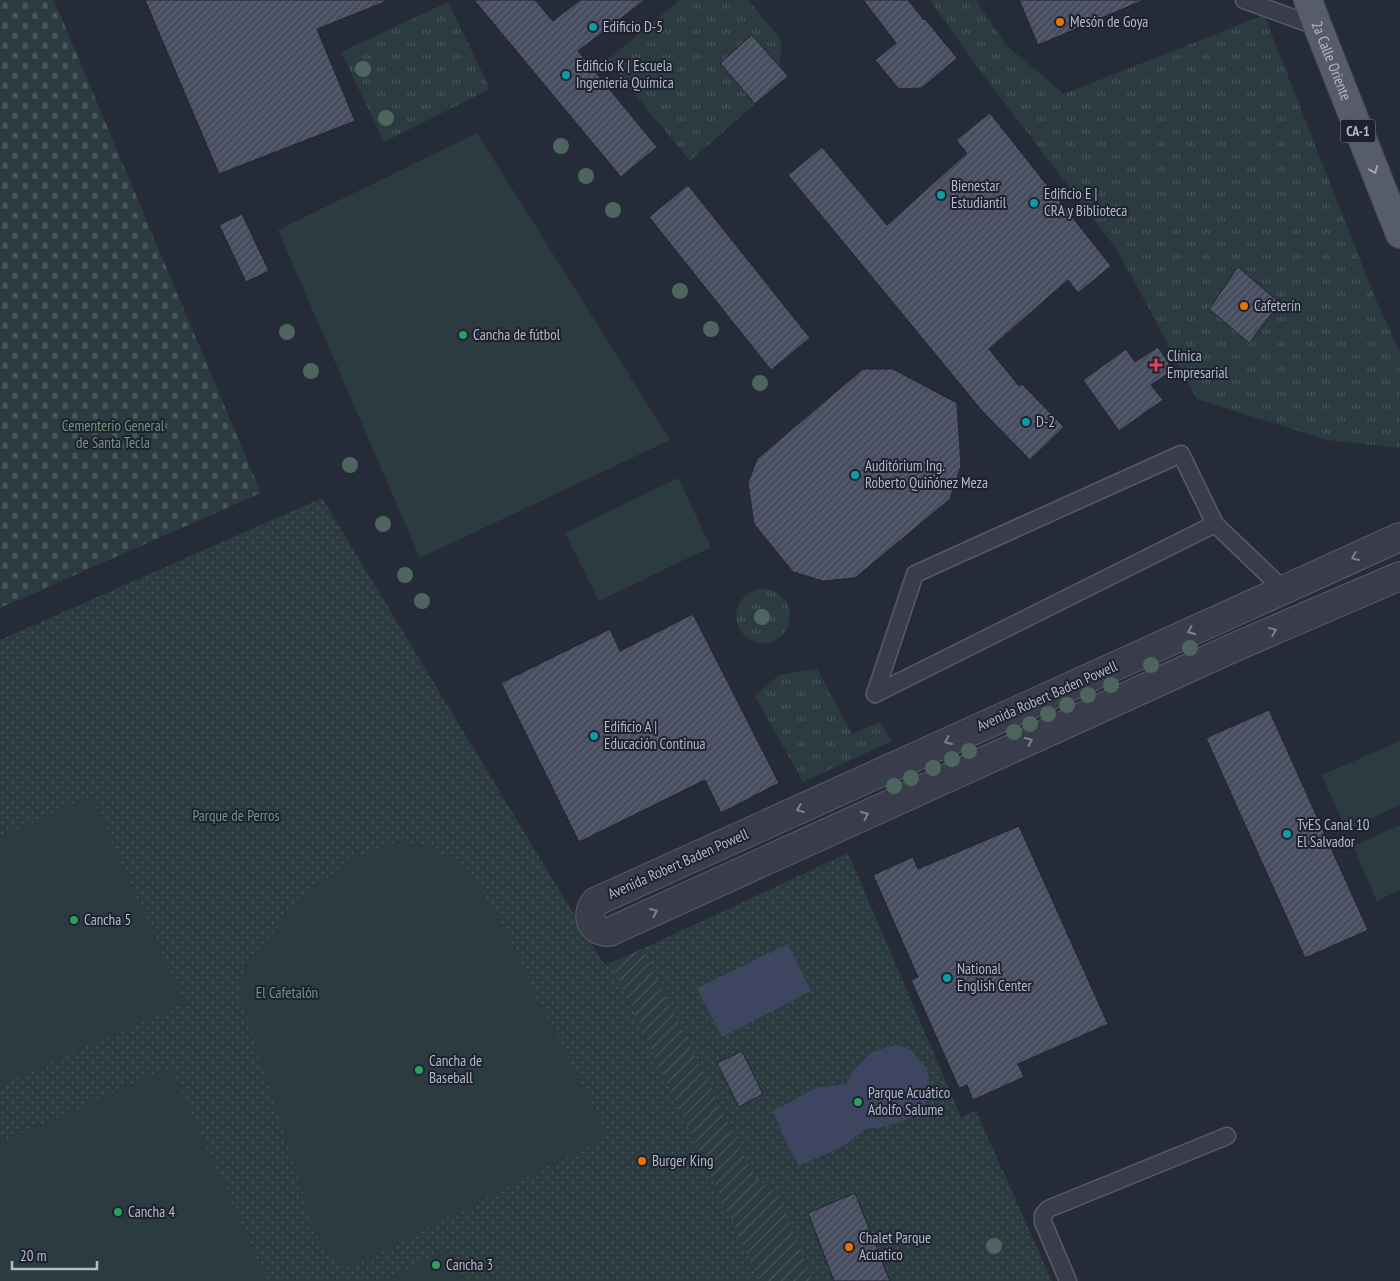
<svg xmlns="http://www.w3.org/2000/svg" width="1400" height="1281" viewBox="0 0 1400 1281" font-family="'PT Sans Narrow',sans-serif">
  <defs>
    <pattern id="grass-tufts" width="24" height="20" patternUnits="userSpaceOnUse" patternTransform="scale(1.25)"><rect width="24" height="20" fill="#2c3b3f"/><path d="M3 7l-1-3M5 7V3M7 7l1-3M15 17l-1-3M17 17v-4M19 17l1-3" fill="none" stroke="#485559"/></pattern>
    <pattern id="cemetery-stones" width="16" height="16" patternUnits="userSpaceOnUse" patternTransform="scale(1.25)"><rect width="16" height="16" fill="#2c3b3f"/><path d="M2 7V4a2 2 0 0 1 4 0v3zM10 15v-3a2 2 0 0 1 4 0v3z" fill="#485559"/></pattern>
    <pattern id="park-dots" width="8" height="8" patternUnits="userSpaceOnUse" patternTransform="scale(1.25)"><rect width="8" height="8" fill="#2c3b3f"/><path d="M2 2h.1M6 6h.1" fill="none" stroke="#485559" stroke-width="1.8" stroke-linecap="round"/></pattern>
    <pattern id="garden-furrows" width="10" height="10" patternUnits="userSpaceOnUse" patternTransform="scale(1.25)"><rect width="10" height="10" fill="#2c3b3f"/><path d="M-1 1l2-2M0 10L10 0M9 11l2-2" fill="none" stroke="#485559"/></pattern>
    <pattern id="building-hatch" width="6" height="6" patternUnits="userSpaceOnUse" patternTransform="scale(1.25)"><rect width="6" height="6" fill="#474c5e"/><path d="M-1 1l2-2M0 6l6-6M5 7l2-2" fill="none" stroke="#5f6474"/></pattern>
  </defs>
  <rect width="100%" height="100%" fill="#262b3a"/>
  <!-- grass -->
  <g fill="url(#grass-tufts)" fill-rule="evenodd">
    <path d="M680 0H748L781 40 780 67 752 35 720 63 755 104 690 161 607 60Z"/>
    <path d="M930 0H976L1006 45 1064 94 1264 15 1376 300 1400 352V448L1327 440 1197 399 1118 251 984 76ZM1238 267 1280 303 1249 343 1209 309Z"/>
    <path d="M448 2 490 89 384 142 341 52Z"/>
    <circle cx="763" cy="616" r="27"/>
    <path d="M817 669 852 734 880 722 892 741 803 782 755 696 779 675Z"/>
  </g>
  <!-- cemetery -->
  <path fill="url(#cemetery-stones)" d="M0 0H54L261 493 0 608Z"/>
  <!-- park -->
  <path fill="url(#park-dots)" d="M322 498 604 964 611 963 642 949 848 853 961 1117 976 1111 1052 1281H0V640Z"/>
  <!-- garden -->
  <path fill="url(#garden-furrows)" d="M642 949 754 1176 779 1196 813 1281H760L611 963Z"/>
  <!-- pitch -->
  <g fill="#2c3b3f">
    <path d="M477 133 670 440 420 558 278 230Z"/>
    <path d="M678 478 711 547 599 601 565 533Z"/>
    <path d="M1400 741V805L1346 830 1322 775Z"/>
    <path d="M92 796 184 1003 0 1085V837Z"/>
    <path d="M1400 825V890L1377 901 1353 846Z"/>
    <path d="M401 841 428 846 458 864 480 888 505 929 540 1004 608 1136 352 1266 336 1261 320 1246 241 997V977L250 960 304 896 326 879 356 858 387 845Z"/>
    <path d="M171 1067 267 1281H0V1143Z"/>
    <path d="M449 1249 465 1281H383Z"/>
  </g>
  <!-- water -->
  <g fill="#3d4561">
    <path d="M788 944 811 991 722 1037 697 988Z"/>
    <path d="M898 1045 911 1050 924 1065 928 1072 930 1095 922 1108 912 1117 901 1122 888 1126 865 1129 847 1144 799 1166 785 1140 773 1111 816 1088 846 1084C860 1060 870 1049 898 1045Z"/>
  </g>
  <!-- building -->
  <g fill="url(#building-hatch)" stroke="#202432">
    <path d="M145 0H387V1L317 29 355 121 219 174Z"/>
    <path d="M474 0H535L553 21 580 0H645L578 51 657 147 621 177Z"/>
    <path d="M863 0H908L924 20 925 19 957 58 922 88 899 89 875 60 896 43Z"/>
    <path d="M1019 0H1144L1038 45Z"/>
    <path d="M752 35 788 76 755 104 720 63Z"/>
    <path d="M990 113 1111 266 1078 293 1068 280 989 349 1019 386 1022 384 1064 427 1030 460 983 412 788 175 822 147 887 225 967 153 956 140Z"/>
    <path d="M688 185 810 338 771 370 649 217Z"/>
    <path d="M242 214 269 271 246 282 219 225Z"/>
    <path d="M1238 267 1280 303 1249 343 1209 309Z"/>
    <path d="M1158 347 1173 370 1151 385 1163 400 1119 431 1083 380 1126 349 1135 362Z"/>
    <path d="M863 369H893L957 403 961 466 950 499 855 578 823 581 793 572 754 524 748 483 757 459Z"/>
    <path d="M693 614 779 783 721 813 705 780 579 842 501 683 610 629 620 651Z"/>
    <path d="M1269 710 1368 930 1305 958 1206 738Z"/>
    <path d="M1019 826 1108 1024 1018 1064 1024 1077 973 1100 967 1085 959 1088 911 980 918 977 873 875 913 857 918 869Z"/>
    <path d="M742 1051 763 1094 739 1107 717 1063Z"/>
    <path d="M855 1193 890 1281H834L808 1213Z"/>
  </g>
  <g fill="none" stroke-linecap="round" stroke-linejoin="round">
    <!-- lane casing -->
    <g stroke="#575b69" stroke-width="19">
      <g id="lane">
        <path d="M1244 0 1318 27"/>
        <path d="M875 694 915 574 1181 454 1215 524 1283 589"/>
        <path d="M875 694 1215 524"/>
        <path d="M1068 1281 1043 1222V1215L1048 1209 1227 1136"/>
      </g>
    </g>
    <!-- street casing -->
    <g stroke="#575b69" stroke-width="30">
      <path id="street" d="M1400 537 595 902C585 916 591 932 609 932L1235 647 1400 576"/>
    </g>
    <!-- primary casing -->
    <g stroke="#424654" stroke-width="30">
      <g id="primary">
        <path id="s1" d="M1308 0 1318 27 1400 234"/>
      </g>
    </g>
    <!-- lane -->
    <use href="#lane" stroke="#393d4b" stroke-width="16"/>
    <!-- street -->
    <use href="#street" stroke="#393d4b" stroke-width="28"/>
    <!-- primary -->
    <use href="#primary" stroke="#575c6a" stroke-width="28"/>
  </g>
  <!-- trees -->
  <g fill="#4e655f">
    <circle cx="363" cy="69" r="8"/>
    <circle cx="386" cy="118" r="8"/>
    <circle cx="561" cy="146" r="8"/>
    <circle cx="586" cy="176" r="8"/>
    <circle cx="613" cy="210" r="8"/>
    <circle cx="680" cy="291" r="8"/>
    <circle cx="711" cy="329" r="8"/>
    <circle cx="287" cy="332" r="8"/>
    <circle cx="311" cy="371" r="8"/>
    <circle cx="760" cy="383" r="8"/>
    <circle cx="350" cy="465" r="8"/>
    <circle cx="383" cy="524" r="8"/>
    <circle cx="405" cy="575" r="8"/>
    <circle cx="422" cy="601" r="8"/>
    <circle cx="762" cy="617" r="8"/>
    <circle cx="1190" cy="648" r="8"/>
    <circle cx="1151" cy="665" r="8"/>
    <circle cx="1111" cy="685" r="8"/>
    <circle cx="1088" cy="695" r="8"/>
    <circle cx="1067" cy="705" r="8"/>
    <circle cx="1048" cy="714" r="8"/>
    <circle cx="1030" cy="724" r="8"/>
    <circle cx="1014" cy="732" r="8"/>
    <circle cx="969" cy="751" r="8"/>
    <circle cx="952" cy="759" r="8"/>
    <circle cx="933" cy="768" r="8"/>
    <circle cx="911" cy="778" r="8"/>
    <circle cx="894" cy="786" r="8"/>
    <circle cx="994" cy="1246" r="8"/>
  </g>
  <!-- one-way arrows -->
  <defs><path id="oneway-chevron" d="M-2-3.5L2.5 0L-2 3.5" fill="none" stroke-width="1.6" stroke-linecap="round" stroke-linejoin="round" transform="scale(1.25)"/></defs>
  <use stroke="#a2a6b4" href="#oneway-chevron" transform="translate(1374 170) rotate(68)"/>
  <g stroke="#7d818f">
    <use href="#oneway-chevron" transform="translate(1355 557) rotate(156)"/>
    <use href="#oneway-chevron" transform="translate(1191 631) rotate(156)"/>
    <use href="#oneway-chevron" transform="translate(1273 631) rotate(-23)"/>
    <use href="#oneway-chevron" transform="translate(948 741) rotate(156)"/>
    <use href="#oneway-chevron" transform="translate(1029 741) rotate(-25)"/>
    <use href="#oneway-chevron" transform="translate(800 809) rotate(156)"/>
    <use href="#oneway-chevron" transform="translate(865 815) rotate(-24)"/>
    <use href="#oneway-chevron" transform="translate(654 912) rotate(-24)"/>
  </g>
  <!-- markers -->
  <g fill="#e8710a" stroke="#1e2230" stroke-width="2">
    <circle cx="1060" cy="22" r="5"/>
    <circle cx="1244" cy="306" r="5"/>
    <circle cx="642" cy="1161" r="5"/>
    <circle cx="849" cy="1247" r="5"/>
  </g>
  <g fill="#0f9aa8" stroke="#1e2230" stroke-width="2">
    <circle cx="593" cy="27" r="5"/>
    <circle cx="566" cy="75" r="5"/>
    <circle cx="941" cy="195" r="5"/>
    <circle cx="1034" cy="203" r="5"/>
    <circle cx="1026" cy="422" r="5"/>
    <circle cx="855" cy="475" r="5"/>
    <circle cx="594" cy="736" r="5"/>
    <circle cx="1287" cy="834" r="5"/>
    <circle cx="947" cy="978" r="5"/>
  </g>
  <g fill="#2e9e5b" stroke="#1e2230" stroke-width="2">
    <circle cx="463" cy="335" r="5"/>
    <circle cx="74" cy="920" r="5"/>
    <circle cx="419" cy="1070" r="5"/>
    <circle cx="858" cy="1102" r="5"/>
    <circle cx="118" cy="1212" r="5"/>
    <circle cx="436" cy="1265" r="5"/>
  </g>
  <path fill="#e0444e" stroke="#1e2230" stroke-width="2" d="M1153.5 357.5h5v5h5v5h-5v5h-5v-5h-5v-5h5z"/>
  <g text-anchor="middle" stroke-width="4" stroke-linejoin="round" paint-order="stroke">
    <!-- shield labels -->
    <rect fill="#1e2230" stroke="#888b99" stroke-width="1" x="1340.5" y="119.5" width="35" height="23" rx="4"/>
    <g font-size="14" font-weight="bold" fill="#b5b8c6">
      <text x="1358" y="136">CA-1</text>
    </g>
    <!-- poi labels -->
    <g font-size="15" fill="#b5b8c6" stroke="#1e2230" text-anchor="start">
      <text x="1070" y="27">Mesón de Goya</text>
      <text x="603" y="32">Edificio D-5</text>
      <text x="576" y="71">Edificio K | Escuela<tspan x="576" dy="17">Ingeniería Química</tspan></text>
      <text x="951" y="191">Bienestar<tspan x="951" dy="17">Estudiantil</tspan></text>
      <text x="1044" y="199">Edificio E |<tspan x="1044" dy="17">CRA y Biblioteca</tspan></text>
      <text x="1254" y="311">Cafeterín</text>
      <text x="473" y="340">Cancha de fútbol</text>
      <text x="1167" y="361">Clínica<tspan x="1167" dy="17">Empresarial</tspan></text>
      <text x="1036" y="427">D-2</text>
      <text x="865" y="471">Auditórium Ing.<tspan x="865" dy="17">Roberto Quiñónez Meza</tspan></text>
      <text x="604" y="732">Edificio A |<tspan x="604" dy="17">Educación Continua</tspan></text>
      <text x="1297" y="830">TvES Canal 10<tspan x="1297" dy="17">El Salvador</tspan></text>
      <text x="84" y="925">Cancha 5</text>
      <text x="957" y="974">National<tspan x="957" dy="17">English Center</tspan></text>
      <text x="429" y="1066">Cancha de<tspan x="429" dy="17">Baseball</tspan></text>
      <text x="868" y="1098">Parque Acuático<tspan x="868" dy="17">Adolfo Salume</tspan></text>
      <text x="652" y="1166">Burger King</text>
      <text x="128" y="1217">Cancha 4</text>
      <text x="859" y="1243">Chalet Parque<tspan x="859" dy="17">Acuatico</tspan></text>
      <text x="446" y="1270">Cancha 3</text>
    </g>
    <!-- street labels -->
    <g font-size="15" fill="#b5b8c6" stroke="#1e2230">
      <text dy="5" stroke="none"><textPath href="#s1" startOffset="65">2a Calle Oriente</textPath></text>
      <text transform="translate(1047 696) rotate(-24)" y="5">Avenida Robert Baden Powell</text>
      <text transform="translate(678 864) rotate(-24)" y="5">Avenida Robert Baden Powell</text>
    </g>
    <!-- park labels -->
    <g font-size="15" fill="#6e947e" stroke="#1e2230">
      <text x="113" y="431">Cementerio General<tspan x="113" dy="17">de Santa Tecla</tspan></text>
      <text x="236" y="821">Parque de Perros</text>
      <text x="287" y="998">El Cafetalón</text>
    </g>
  </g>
  <!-- scale -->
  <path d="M12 1261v8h85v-8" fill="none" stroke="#b5b8c6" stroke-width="2.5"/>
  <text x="20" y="1261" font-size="15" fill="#b5b8c6" stroke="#1e2230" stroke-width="4" paint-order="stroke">20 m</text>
</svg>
